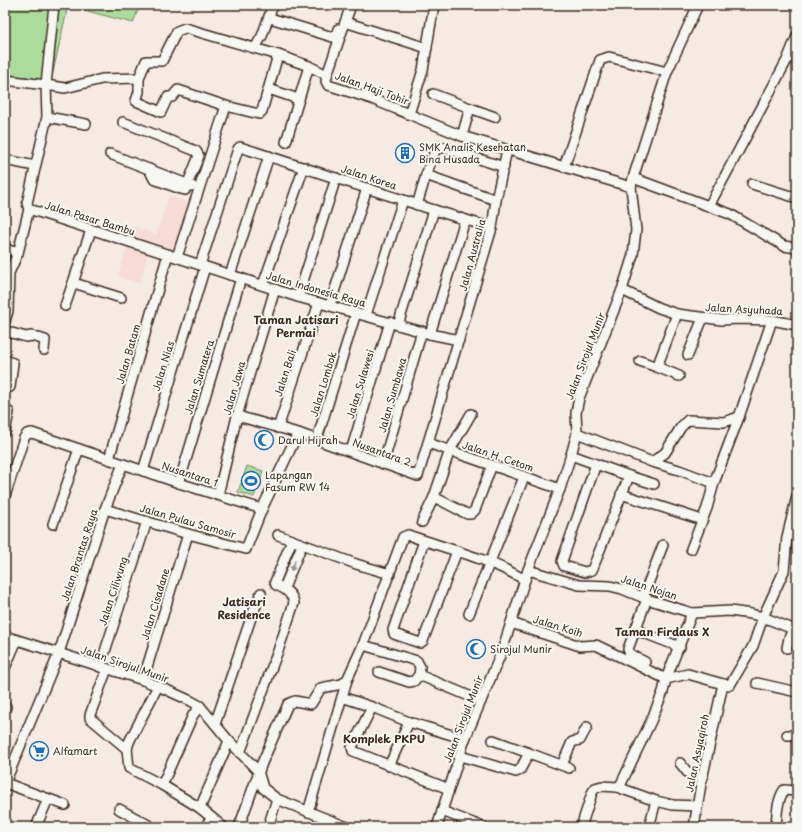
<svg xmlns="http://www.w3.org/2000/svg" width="802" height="832" viewBox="0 0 802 832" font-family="'Playpen Sans',sans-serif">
  <rect width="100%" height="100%" fill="#f6eae5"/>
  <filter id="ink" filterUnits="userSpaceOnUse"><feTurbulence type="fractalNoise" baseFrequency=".025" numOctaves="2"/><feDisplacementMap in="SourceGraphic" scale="8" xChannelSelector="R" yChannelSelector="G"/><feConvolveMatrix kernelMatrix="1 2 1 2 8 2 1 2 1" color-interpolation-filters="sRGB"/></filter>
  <g filter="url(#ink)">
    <!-- built -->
    <path fill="#f6dcd5" d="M169 196 195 205 179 254 171 252 165 247 152 242 139 283 118 276 134 227 156 235Z"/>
    <!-- green -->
    <g fill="#abdc9c" stroke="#73835d">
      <path d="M5 5H140L133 23 68 6 51 81 5 74Z"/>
      <path d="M247 466 263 471 254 497 238 492Z"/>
    </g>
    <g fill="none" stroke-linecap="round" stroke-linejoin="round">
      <!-- minor casing -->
      <g stroke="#3b2a1e" stroke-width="12">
        <g id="minor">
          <path d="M54 5 46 85 65 88 102 79 139 78 146 61H162L177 31 185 28 278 55 309 66 327 75"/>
          <path d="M351 5 327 75 326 81 328 85 372 99 462 136 631 187"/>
          <path d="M270 18 336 38 338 29"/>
          <path d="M345 22 427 48"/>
          <path d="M255 48 262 36 273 5"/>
          <path d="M139 78V92L136 101 161 112 168 97H172L178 90 226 106"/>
          <path d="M5 80 46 85 47 117 27 203 29 209 298 297 430 334 459 340"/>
          <path d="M269 89 298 99"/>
          <path d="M433 94 470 108 462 136"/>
          <path d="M470 108 495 117"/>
          <path d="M409 114 423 70 434 5"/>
          <path d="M47 117 86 124"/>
          <path d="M123 122 196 151 199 156 185 190 181 189 154 179 149 169"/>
          <path d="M286 142 309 66"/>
          <path d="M110 154 192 186"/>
          <path d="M5 160 35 166"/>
          <path d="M564 167 600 60 609 57 667 72"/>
          <path d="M426 175 496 200"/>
          <path d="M633 178 730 214 784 246 797 248"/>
          <path d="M752 184 797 198"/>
          <path d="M417 205 426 175 436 148 442 147 504 167"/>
          <path d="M709 206 787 60 797 36"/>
          <path d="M5 249 18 253"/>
          <path d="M177 257 226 106 259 114 262 111 278 55"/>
          <path d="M200 265 238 149 240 147 434 210 492 228"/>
          <path d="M230 275 269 156"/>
          <path d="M74 283 121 298"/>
          <path d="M263 285 304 167"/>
          <path d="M622 290 659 308 677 314 722 320 739 319 772 320 797 325"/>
          <path d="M298 297 336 178"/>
          <path d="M330 305 367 188"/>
          <path d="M65 306 91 230"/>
          <path d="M366 315 403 200"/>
          <path d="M5 321 8 311 9 273 18 253 29 209"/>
          <path d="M398 325 434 210"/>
          <path d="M5 331 26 337 32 336 45 340 44 350"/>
          <path d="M430 334 465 220"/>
          <path d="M688 355 703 318"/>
          <path d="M5 360 13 363 10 387"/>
          <path d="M640 361 657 367 677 314"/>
          <path d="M657 367 679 376"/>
          <path d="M5 409 9 412 5 432"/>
          <path d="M237 416 298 433 418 476 492 228 496 200 507 150"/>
          <path d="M278 428 319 303"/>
          <path d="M577 433 652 462 665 453 681 427 688 420 724 422 739 417"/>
          <path d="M317 439 356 313"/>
          <path d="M428 443 560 489"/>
          <path d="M351 451 390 322"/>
          <path d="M571 455 629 476 594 565 592 570 585 572 564 566 562 561 596 464"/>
          <path d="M109 459 168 254"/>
          <path d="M652 462 679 470 714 483"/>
          <path d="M383 464 422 331"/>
          <path d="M143 471 205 267"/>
          <path d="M629 476 654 484"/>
          <path d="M179 483 241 278"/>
          <path d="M621 494 696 518"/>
          <path d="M218 495 237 416 275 289"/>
          <path d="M5 496 24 438 27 434 32 433 179 483 262 509"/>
          <path d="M434 497 467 514H471L475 510 492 465"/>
          <path d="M105 509 188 534 246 549 262 509 298 433"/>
          <path d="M422 522 434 497 450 450 471 414"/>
          <path d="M53 524 79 449"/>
          <path d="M278 535 356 564 390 574"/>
          <path d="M424 541 393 630 394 634 420 643 423 641 457 551"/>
          <path d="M691 549 707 508 714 483 739 417 772 320"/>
          <path d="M528 570 579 585 610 586 622 589 647 599 692 613 730 611 751 614 763 617 793 629 789 638 787 648"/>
          <path d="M284 588 302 545"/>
          <path d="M643 597 663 545"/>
          <path d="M469 614 524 477"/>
          <path d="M511 623 580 646 596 645 666 679 688 674 723 684 730 685 753 646 763 617 784 571 787 537 797 496"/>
          <path d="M636 630 680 647"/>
          <path d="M5 636 143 680 158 686 191 701 200 706 229 741 258 771 263 788 277 799 347 827"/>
          <path d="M363 645 417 661 420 667 419 675 481 701"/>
          <path d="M645 662 630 654 628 649 647 599"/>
          <path d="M100 667 147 521"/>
          <path d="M5 668 17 640"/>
          <path d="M107 669 90 715V718L127 749"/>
          <path d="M379 672 409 682 414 681 419 675"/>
          <path d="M143 680 188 534"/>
          <path d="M757 683 797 692"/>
          <path d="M158 686 129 742 127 749 129 768 162 785 200 808 223 827"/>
          <path d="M342 697 372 707 409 722 465 739"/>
          <path d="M5 706 6 707"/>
          <path d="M372 707 352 747 353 751 449 789"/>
          <path d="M215 724 251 618 261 593"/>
          <path d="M787 735H797"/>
          <path d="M493 740 529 753"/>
          <path d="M240 753 279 648 294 603C293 594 284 588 276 585L275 582 292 540"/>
          <path d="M460 756 516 772 520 770 529 753 569 768"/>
          <path d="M680 763 688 773 703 777"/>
          <path d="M562 765 572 742 580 740 587 727"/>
          <path d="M389 766 409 722"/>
          <path d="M5 783 59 653 105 509 123 464"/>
          <path d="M5 783 65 805"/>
          <path d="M162 785 193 715 200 706"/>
          <path d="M617 787 656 801 673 805 697 806"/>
          <path d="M200 808 229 741"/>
          <path d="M119 809 152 827"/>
          <path d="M442 811 483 827"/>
          <path d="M308 812 347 680 363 645 403 537 408 535C447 549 489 558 525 580"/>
          <path d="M36 827 48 799"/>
          <path d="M204 827 212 819"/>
          <path d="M239 827 262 763 288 704 295 701 311 704 321 688 342 684 347 680"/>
          <path d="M268 827 277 799"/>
          <path d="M437 827 465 739 502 651 528 570 560 489 571 455 577 433 576 413 579 398 622 290 633 255 636 230 631 187 633 178 667 72 698 5"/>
          <path d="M581 827 592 793 595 788 602 786 617 787 621 784 651 721 663 692 666 679 692 613"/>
          <path d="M649 827 656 801"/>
          <path d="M694 827 701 784 723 684"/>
          <path d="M776 827C777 814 777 801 784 790L797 791"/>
        </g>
      </g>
      <!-- minor -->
      <use href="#minor" stroke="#f6f6f2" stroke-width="9"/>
    </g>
    <!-- one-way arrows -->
    <defs><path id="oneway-solid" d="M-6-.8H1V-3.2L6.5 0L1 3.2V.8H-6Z"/></defs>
    <use fill="#989088" href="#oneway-solid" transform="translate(293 566) rotate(112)"/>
  </g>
  <!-- icons -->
  <defs>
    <g id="building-ring" transform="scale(1)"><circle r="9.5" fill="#f6f6f2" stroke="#1f6fb2" stroke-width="1.5"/><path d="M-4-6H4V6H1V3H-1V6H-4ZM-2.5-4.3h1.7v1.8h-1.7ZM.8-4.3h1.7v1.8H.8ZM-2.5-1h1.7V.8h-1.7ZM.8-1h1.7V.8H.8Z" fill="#1f6fb2"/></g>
    <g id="mosque-ring" transform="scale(1)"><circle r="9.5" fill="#f6f6f2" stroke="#1f6fb2" stroke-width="1.5"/><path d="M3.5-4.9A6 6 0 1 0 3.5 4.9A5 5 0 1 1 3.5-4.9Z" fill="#1f6fb2"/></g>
    <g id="stadium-ring" transform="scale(1)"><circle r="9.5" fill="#f6f6f2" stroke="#1f6fb2" stroke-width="1.5"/><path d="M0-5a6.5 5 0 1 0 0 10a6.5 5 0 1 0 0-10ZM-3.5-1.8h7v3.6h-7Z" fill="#1f6fb2"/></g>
    <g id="supermarket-ring" transform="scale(1)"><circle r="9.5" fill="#f6f6f2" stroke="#1f6fb2" stroke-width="1.5"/><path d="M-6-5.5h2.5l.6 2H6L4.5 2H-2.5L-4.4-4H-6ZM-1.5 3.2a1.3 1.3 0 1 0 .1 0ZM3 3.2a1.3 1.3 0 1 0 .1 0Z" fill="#1f6fb2"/></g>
  </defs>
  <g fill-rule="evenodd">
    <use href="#building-ring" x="405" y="153"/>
    <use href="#mosque-ring" x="264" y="440"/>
    <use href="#stadium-ring" x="251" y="481"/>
    <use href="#mosque-ring" x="476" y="649"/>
    <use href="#supermarket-ring" x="39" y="751"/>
  </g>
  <g text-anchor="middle" stroke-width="4" stroke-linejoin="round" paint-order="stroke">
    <!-- street labels -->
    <g font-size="10" fill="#3b2a1e" stroke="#f6f6f2">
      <text transform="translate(372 88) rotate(20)" y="4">Jalan Haji Tohir</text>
      <text transform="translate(369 177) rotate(18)" y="4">Jalan Korea</text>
      <text transform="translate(90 218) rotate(17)" y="4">Jalan Pasar Bambu</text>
      <text transform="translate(472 255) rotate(-75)" y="4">Jalan Australia</text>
      <text transform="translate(316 289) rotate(16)" y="4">Jalan Indonesia Raya</text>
      <text transform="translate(744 309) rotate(3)" y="4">Jalan Asyuhada</text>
      <text transform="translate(128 354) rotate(-74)" y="4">Jalan Batam</text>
      <text transform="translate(585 356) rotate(-69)" y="4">Jalan Sirojul Munir</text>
      <text transform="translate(163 366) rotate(-73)" y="4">Jalan Nias</text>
      <text transform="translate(285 373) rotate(-72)" y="4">Jalan Bali</text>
      <text transform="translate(199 377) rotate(-73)" y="4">Jalan Sumatera</text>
      <text transform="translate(323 384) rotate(-73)" y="4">Jalan Lombok</text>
      <text transform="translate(360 384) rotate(-73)" y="4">Jalan Sulawesi</text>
      <text transform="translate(234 388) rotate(-74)" y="4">Jalan Jawa</text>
      <text transform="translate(392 395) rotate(-74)" y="4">Jalan Sumbawa</text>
      <text transform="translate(382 452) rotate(20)" y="4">Nusantara 2</text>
      <text transform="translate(498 456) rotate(19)" y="4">Jalan H. Cetom</text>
      <text transform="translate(190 474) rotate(18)" y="4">Nusantara 1</text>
      <text transform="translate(188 521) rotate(16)" y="4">Jalan Pulau Samosir</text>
      <text transform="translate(79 555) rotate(-72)" y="4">Jalan Brantas Raya</text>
      <text transform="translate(649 587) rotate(18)" y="4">Jalan Nojan</text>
      <text transform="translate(113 591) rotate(-72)" y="4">Jalan Ciliwung</text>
      <text transform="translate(155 604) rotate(-73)" y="4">Jalan Cisadane</text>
      <text transform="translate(558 626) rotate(17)" y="4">Jalan Koih</text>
      <text transform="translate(125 664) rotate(19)" y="4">Jalan Sirojul Munir</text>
      <text transform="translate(463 719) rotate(-69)" y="4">Jalan Sirojul Munir</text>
      <text transform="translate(697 753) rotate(-78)" y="4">Jalan Asyaqiroh</text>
    </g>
    <!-- poi labels -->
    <g font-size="10" fill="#3b2a1e" stroke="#f6f6f2" text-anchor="start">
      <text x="419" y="151">SMK Analis Kesehatan<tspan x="419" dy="12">Bina Husada</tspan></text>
      <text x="278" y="444">Darul Hijrah</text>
      <text x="265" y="479">Lapangan<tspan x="265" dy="12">Fasum RW 14</tspan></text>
      <text x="490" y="653">Sirojul Munir</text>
      <text x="53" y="755">Alfamart</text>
    </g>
    <!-- neighbourhood labels -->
    <g font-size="11" font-weight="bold" fill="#3b2a1e" stroke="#f6f6f2">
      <text x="296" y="324">Taman Jatisari<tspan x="296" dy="13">Permai</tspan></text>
      <text x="244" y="606">Jatisari<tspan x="244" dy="13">Residence</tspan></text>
      <text x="662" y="636">Taman Firdaus X</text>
      <text x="384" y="743">Komplek PKPU</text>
    </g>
  </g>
  <!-- margin -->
  <rect width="802" height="832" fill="none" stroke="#f6f6f2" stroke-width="20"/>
  <rect x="10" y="10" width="782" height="812" fill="none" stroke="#3b2a1e" stroke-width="1.5" filter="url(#ink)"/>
</svg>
